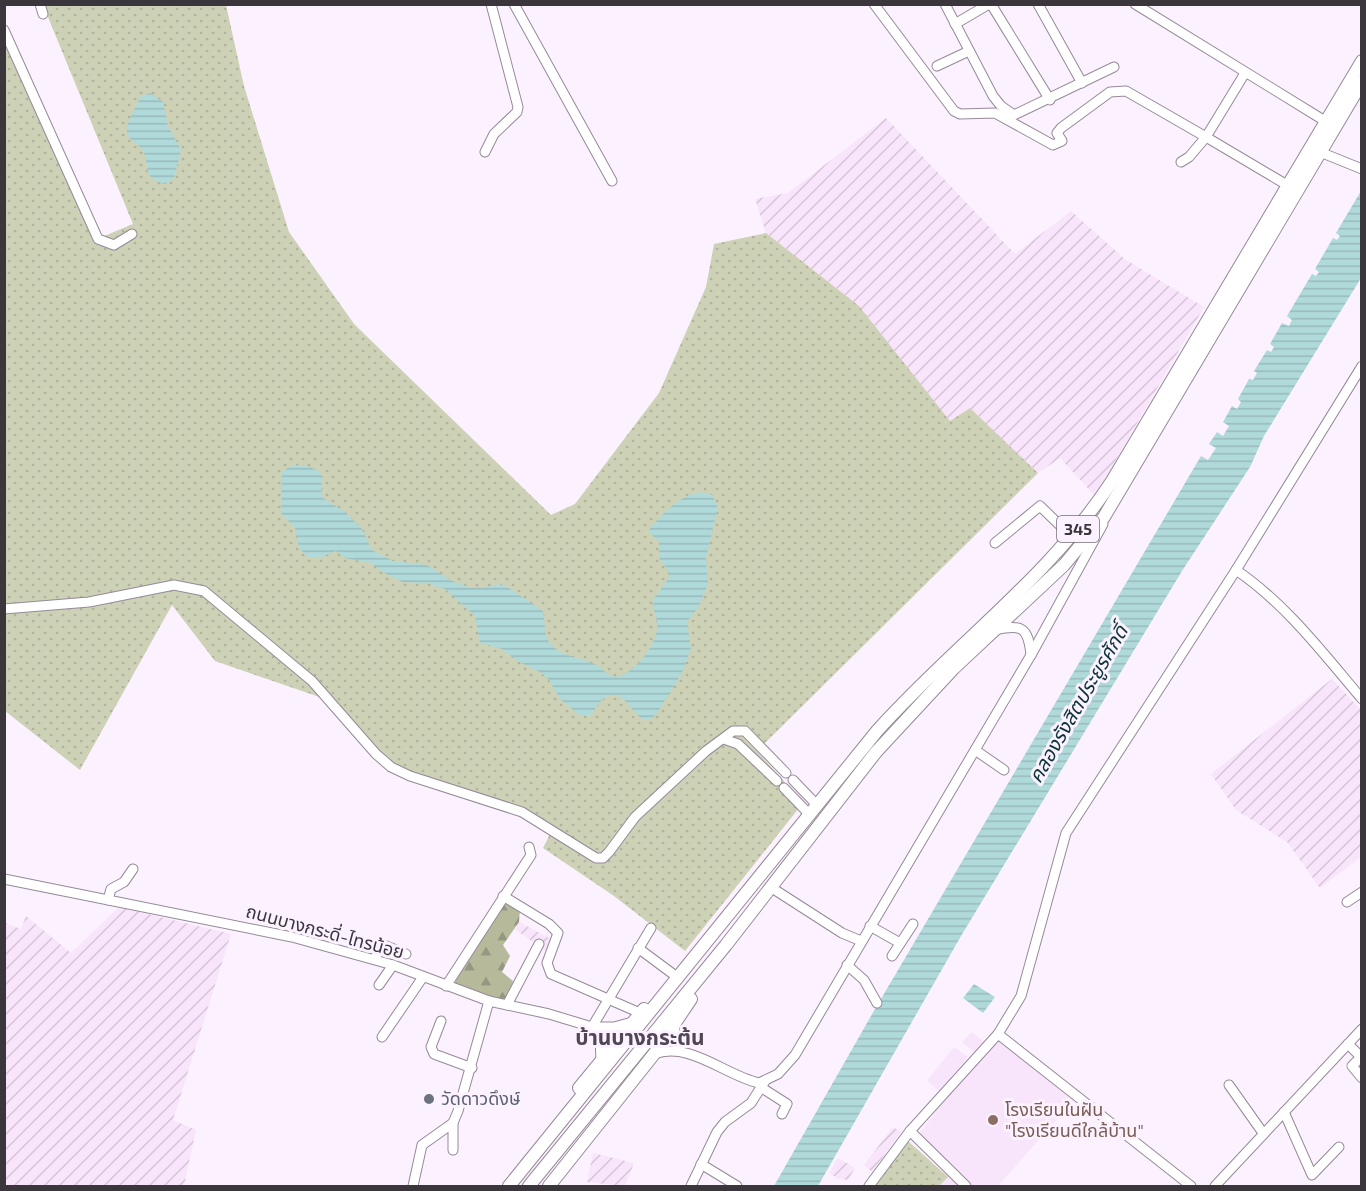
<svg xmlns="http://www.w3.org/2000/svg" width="1366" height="1191" viewBox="0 0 1366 1191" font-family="'Exo 2','Noto Sans Thai',sans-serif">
  <defs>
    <pattern id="industrial-furrows" width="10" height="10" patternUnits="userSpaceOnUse" patternTransform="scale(1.5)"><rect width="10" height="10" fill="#f8e4fb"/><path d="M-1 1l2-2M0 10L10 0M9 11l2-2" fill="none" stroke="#d6c4d8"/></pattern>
    <pattern id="grass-dots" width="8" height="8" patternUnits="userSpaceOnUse" patternTransform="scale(1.5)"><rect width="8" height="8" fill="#cdd1b6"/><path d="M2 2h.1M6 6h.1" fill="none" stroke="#b1b49d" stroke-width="1.8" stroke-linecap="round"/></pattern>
    <pattern id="forest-firs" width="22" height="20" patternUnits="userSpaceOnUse" patternTransform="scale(1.5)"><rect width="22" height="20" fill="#b6ba9b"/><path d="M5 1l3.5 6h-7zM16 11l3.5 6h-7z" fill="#959880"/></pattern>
    <pattern id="water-rules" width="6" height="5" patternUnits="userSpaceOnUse" patternTransform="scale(1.5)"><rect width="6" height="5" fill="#b0d9da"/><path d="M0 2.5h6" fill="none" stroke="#98bbbc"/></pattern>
  </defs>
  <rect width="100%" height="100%" fill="#fcf1fe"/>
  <!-- built -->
  <g fill="#f8e4fb">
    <path d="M972 1032 985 1043 974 1052 962 1042Z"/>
    <path d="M999 1041 1073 1101 998 1186H937L948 1170 915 1139 952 1091Z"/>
    <path d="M954 1047 968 1057 939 1091 927 1081Z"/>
  </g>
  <!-- industrial -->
  <g fill="url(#industrial-furrows)">
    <path d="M886 118 1015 254 1071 211 1126 260 1204 307 1095 496 1060 458 1038 473 970 408 950 421 859 306 766 233 755 199 788 193Z"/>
    <path d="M1332 679 1361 710V857L1320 888 1287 842 1236 810 1211 774Z"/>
    <path d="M119 907 231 934 173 1120 196 1130 184 1186H5V923L21 929 26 916 71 953Z"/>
    <path d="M519 922 553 940 545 951 515 929Z"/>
    <path d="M893 1127 901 1132 872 1172 864 1165Z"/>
    <path d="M593 1153 634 1163 625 1186 587 1182Z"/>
    <path d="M838 1158 855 1168 848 1180 839 1179 829 1173Z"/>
  </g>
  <!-- grass -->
  <g fill="url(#grass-dots)">
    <path d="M43 5H226L244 86 289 232 354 324 551 515 575 504 659 393 706 287 714 244 766 233 859 306 950 421 970 408 1038 473 757 751 803 803 685 951 614 896 543 848 550 834 507 810 401 777 359 736 331 701 215 661 172 605 80 770 5 711 4 32 97 239 133 224Z"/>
    <path d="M907 1140 948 1177 939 1186H874Z"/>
  </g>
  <!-- forest -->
  <path fill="url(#forest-firs)" d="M505 901 520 909 519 922 503 945 510 956 502 972 513 981 505 1003 454 987 459 972Z"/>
  <!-- water -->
  <g fill="url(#water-rules)">
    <path d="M150 93 163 102 168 126 181 150 174 178 165 184C140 177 151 167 143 151 139 143 125 140 127 128 128 119 137 106 140 97Z"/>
    <path d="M1361 191V278L1264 436 1250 467 1182 571 961 936 818 1186H774L875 1009 1201 456 1208 460 1216 448 1209 444 1217 432 1223 436 1229 426 1223 422 1232 406 1237 409 1241 402 1238 399 1249 379 1253 380 1257 373 1254 371 1267 350 1271 352 1274 347 1270 344 1282 323 1289 326 1292 320 1287 316 1312 274 1316 276 1319 272 1315 269 1333 238 1337 240 1340 236 1336 233Z"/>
    <path d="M301 465C332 471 317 480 323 498L345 512 362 529 372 550 393 561 427 565 450 580 468 587 482 588 499 584 506 586 543 611C545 619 544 627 546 635 551 654 577 657 592 663 602 666 605 675 616 677 634 674 656 646 657 628 658 618 652 609 653 600L669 578 668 570 659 558V541L649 533 650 528C663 513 690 484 712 495L717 505V512L706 557 708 584 699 606 687 622 691 648 683 671 656 715 649 720 642 719C631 711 621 686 603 699 598 703 595 710 591 715H579L560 699 549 680 540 672 517 661 502 649 480 643 475 616 445 589 427 583 402 582 384 573 371 563 345 558 336 551 321 557H308L299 548 295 528 281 513 282 472 291 466Z"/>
    <path d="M974 984 995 997 983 1013 963 998Z"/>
  </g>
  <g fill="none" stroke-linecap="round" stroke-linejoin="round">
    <!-- minor casing -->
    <g stroke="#968998" stroke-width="11">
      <g id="minor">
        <path d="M40 4 43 14"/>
        <path d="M514 4 612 181"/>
        <path d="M874 4 954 111 960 114 995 113 1053 145 1062 141 1057 133 1061 128 1110 92 1126 91 1206 137 1189 157 1181 162"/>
        <path d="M945 4 993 96 1001 106 1014 115 1114 67"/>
        <path d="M991 4 1050 100"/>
        <path d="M1038 4 1082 83"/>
        <path d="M1135 4 1325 121"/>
        <path d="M955 24 989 4"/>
        <path d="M4 30 98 239 114 245 132 234"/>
        <path d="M937 66 969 51"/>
        <path d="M1245 73 1206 137 1287 185"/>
        <path d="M485 152 494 134 517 112 518 107 491 4"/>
        <path d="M1320 152 1362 169"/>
        <path d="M995 543 1040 506 1072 537"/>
        <path d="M1236 570C1286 604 1323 653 1362 699"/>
        <path d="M4 609 89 602 174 585 204 591 312 681 376 754 391 767 410 776 522 812 596 858H603L609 852 635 817 706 751 733 731H745L786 773"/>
        <path d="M995 630C1022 624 1028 627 1031 655"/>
        <path d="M724 739 738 744 777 781"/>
        <path d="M975 750 1004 770"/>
        <path d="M793 780 816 804"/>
        <path d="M784 788 809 814"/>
        <path d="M4 879 292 937 393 965 489 1001 549 1014 592 1027H614L632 1022"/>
        <path d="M772 888 842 933 861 941"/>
        <path d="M503 896 549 924 558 933 547 963 551 974 640 1013"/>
        <path d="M108 900 111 889 124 882 133 869"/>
        <path d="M1347 902 1362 892"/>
        <path d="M870 926 900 943"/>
        <path d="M638 948 673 974"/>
        <path d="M892 956 913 924"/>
        <path d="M374 959 384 945 406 954"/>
        <path d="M847 965 864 980 877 1003"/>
        <path d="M379 985 393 965"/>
        <path d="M446 986 531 855 529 847"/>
        <path d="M507 1005 539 944"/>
        <path d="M441 1021 431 1047 434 1054 472 1068"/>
        <path d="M675 1026 674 1037 681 1051"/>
        <path d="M592 1027 651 928"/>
        <path d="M592 1027 600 1039 601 1060"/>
        <path d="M998 1034 1191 1186"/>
        <path d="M382 1037 423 977"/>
        <path d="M1348 1044 1361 1057 1352 1066 1362 1078"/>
        <path d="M654 1054C690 1041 724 1075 759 1083L778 1074 795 1055 1031 655 1103 524"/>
        <path d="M1229 1085 1263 1133"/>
        <path d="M762 1088 787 1104 782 1114"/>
        <path d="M1284 1112 1312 1175 1339 1147"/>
        <path d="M453 1123V1150"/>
        <path d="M910 1131 966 1186"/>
        <path d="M701 1164 737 1186"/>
        <path d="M413 1186 422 1145 453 1123 458 1111 489 1001"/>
        <path d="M691 1186 717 1132 725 1122 751 1103 765 1081"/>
        <path d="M869 1186 910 1131 998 1034 1021 996 1066 833 1236 570 1362 366"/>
        <path d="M1215 1186 1362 1029"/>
      </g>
    </g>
    <!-- major casing -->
    <g stroke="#968998" stroke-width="14">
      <g id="major">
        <path d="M579 1088 644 1009"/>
        <path d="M509 1186 877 731C954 645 1049 578 1112 481L1362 61"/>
        <path d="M529 1186 726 945 876 752 954 668 1064 565 1104 517 1362 82"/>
        <path d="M549 1186 654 1054 691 999"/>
      </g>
    </g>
    <!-- minor -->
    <use href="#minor" stroke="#fff" stroke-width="9"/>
    <!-- major -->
    <use href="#major" stroke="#fff" stroke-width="12"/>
  </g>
  <!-- markers -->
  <circle fill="#6b7280" stroke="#fcf1fe" stroke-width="2" cx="429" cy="1099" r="6"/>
  <circle fill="#8d6e63" stroke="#fcf1fe" stroke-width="2" cx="993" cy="1120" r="6"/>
  <g text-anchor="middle" stroke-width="6" stroke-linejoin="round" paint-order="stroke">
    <!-- shield labels -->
    <rect fill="#fcf1fe" stroke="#756e76" stroke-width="1.5" x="1057" y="516" width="42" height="26" rx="4.5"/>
    <g font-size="16" font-weight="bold" fill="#3b363c">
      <text x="1078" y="535">345</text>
    </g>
    <!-- street labels -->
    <g font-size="18" fill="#3b363c" stroke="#fcf1fe">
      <text transform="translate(325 932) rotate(15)" y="6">ถนนบางกระดี่-ไทรน้อย</text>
    </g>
    <!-- worship labels -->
    <g font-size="18" fill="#5b616d" stroke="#fcf1fe" text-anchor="start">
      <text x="441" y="1105">วัดดาวดึงษ์</text>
    </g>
    <!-- education labels -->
    <g font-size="18" fill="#785e54" stroke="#fcf1fe" text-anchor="start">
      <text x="1005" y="1116">โรงเรียนในฝัน<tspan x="1005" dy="21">"โรงเรียนดีใกล้บ้าน"</tspan></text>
    </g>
    <!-- water labels -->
    <g font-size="20" font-style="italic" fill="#0b3436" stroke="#fcf1fe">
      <text transform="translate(1078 704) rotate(-60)" y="7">คลองรังสิตประยูรศักดิ์</text>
    </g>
    <!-- quarter labels -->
    <g font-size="21" font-weight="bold" fill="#514653" stroke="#fcf1fe">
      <text x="640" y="1045">บ้านบางกระต้น</text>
    </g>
  </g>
  <!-- border -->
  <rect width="1366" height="1191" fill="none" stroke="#3b363c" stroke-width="12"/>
</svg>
